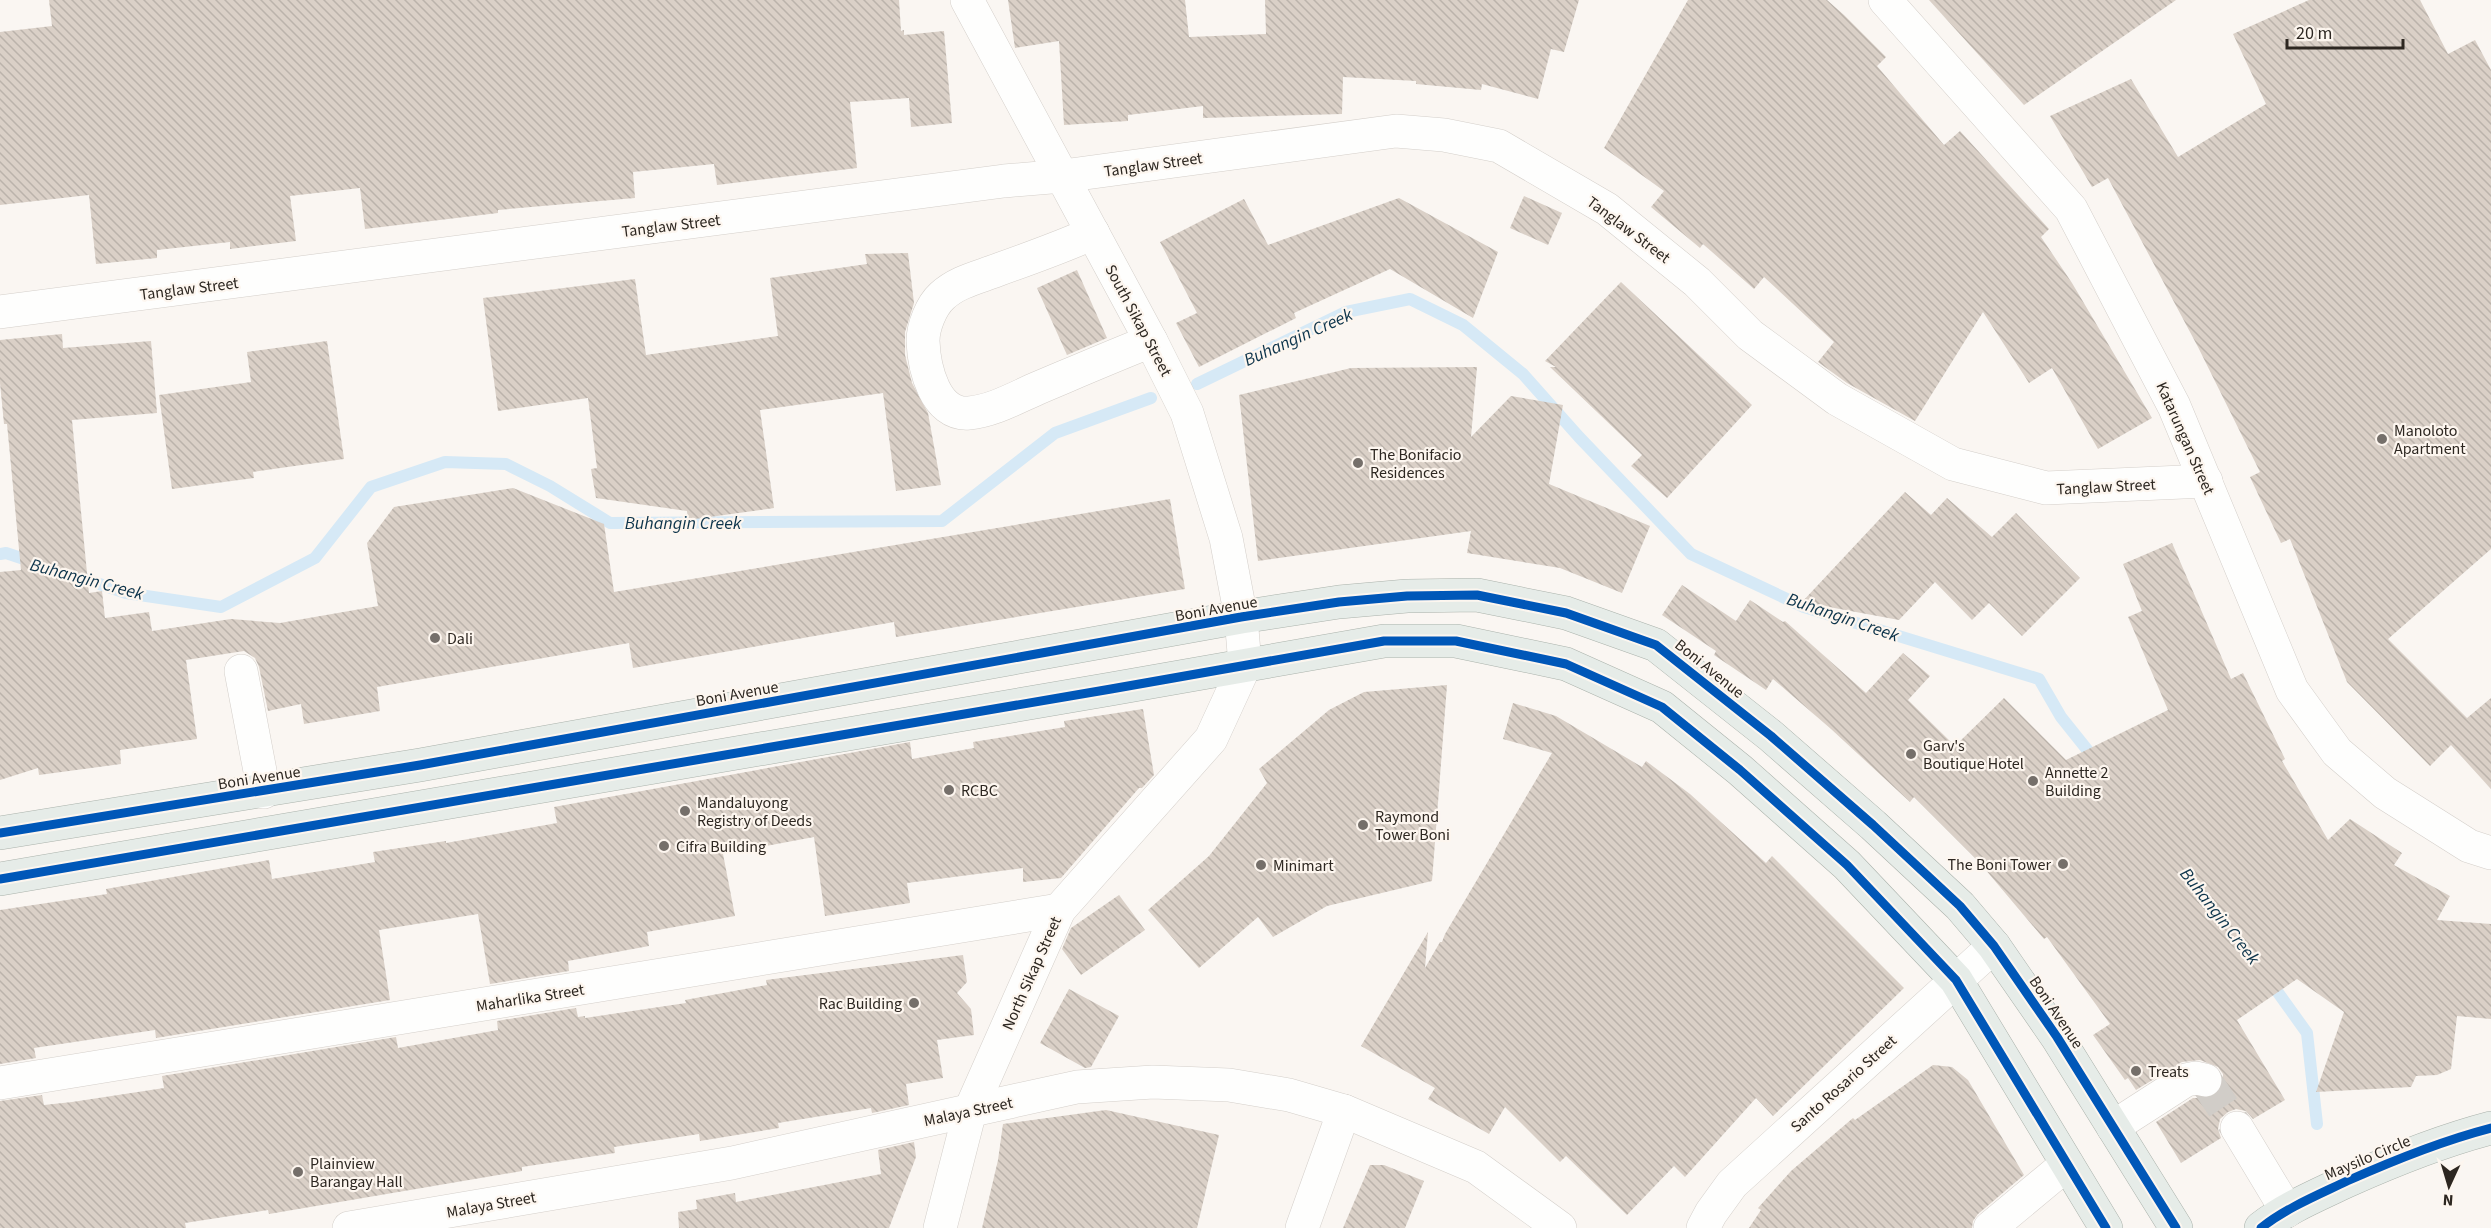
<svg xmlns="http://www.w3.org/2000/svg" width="2491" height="1228" viewBox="0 0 2491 1228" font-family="'Source Sans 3',sans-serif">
  <defs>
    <pattern id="building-back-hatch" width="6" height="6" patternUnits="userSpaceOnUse" patternTransform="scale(1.5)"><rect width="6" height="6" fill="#dad0c7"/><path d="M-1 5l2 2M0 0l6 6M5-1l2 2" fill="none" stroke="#bbb3ab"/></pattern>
  </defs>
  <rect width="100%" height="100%" fill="#faf6f2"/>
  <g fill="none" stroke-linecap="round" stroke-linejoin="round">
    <!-- stream -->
    <g stroke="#d6e9f6" stroke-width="12">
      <path d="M1197 384 1346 312 1410 299 1463 325 1523 374 1579 437 1691 554 1804 607 2039 679 2061 717 2097 762"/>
      <path d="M0 554 6 553 33 562"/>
      <path d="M73 575 126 593 221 607 315 558 371 487 445 462 506 464 550 486 610 523 942 521 1055 433 1151 398"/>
      <path d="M2269 980 2307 1033 2317 1124"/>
    </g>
  </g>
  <!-- building -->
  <g fill="url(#building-back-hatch)">
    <path d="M49 0H899L901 31 904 30V35L944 31 952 123 911 127 909 98 850 102 857 168 717 185 714 164 633 172 635 198 498 210V213L365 229 360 188 290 196 296 241 230 249V242L157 250V258L96 264 89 195 0 205V32L52 26Z"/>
    <path d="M1008 0H1185L1189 37 1266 34 1265 0H1579L1564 52 1551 49 1538 99 1482 84 1481 90 1416 84V81L1343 77 1342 114 1203 118V106L1128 115V121L1064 125 1059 41 1015 48Z"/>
    <path d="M1688 0H1827L1844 15 1886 57 1877 66 1944 145 1960 131 2049 229 2041 237 2072 283 2152 418 2098 449 2052 368 2029 383 1983 312 1915 421 1847 383 1818 362 1834 342 1764 277 1754 289 1703 244 1700 248 1651 207 1664 191 1604 148Z"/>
    <path d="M1929 0H2176L2024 105Z"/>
    <path d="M2309 0H2420L2448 54 2475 40 2491 70V549L2388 639 2467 718 2491 698V789L2451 745 2430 766 2347 682 2290 539 2281 543 2250 477 2260 472 2198 347 2108 178 2092 187 2050 116 2131 79 2178 157 2266 104 2233 34Z"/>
    <path d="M1524 196 1562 213 1548 245 1510 228Z"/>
    <path d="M1399 198 1498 252 1473 318 1390 269 1294 313 1296 318 1199 367 1176 323 1197 313 1160 242 1244 199 1268 245Z"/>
    <path d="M908 253 914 303 905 332V355L912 383 928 413 941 485 896 491 883 393 760 410 774 508 688 520 687 511 596 498 591 469 597 468 588 398 498 411 483 298 635 279 646 355 778 336 770 278 867 264 865 254Z"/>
    <path d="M1077 270 1107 338 1067 355 1037 288Z"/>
    <path d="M1621 282 1752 405 1667 498 1631 466 1642 455 1550 367H1556L1545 361Z"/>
    <path d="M62 334 63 348 151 341 157 413 72 420 89 593 102 591 105 618 149 612 152 631 231 619 280 623 378 606 367 543 394 507 513 488 604 524 614 592 1170 499 1185 589 896 637 894 622 633 668 629 643 377 687 380 711 304 724 301 704 268 711 259 667 255 658 244 651 186 660 197 739 120 750 121 764 39 775 38 768 0 780V572L21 570 7 424H4L0 383V340Z"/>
    <path d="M327 341 344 459 253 472 254 478 172 489 159 395 251 382 247 352Z"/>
    <path d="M1477 367 1471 437 1511 396 1563 405 1549 484 1650 526 1622 593 1560 568 1467 553 1471 531 1258 561 1239 395 1351 368Z"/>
    <path d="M1905 492 1931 515 1947 498 1992 537 2016 513 2080 578 2022 636 1989 603 1972 620 1935 582 1899 620 1802 602Z"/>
    <path d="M2172 543 2231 679 2243 673 2285 759 2282 761 2328 840 2350 819 2402 853 2394 865 2450 896 2437 920 2491 924V1019L2457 1016 2451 1069 2437 1075 2416 1076 2411 1087 2316 1092 2344 1012 2297 979 2237 1020 2285 1100 2253 1119 2246 1111 2236 1109 2228 1112 2220 1119 2218 1129 2221 1138 2181 1163 2156 1122 2193 1098H2210L2218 1093 2223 1083V1074L2218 1067 2200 1060 2182 1062 2136 1090 2128 1078 2125 1080 2093 1035 2110 1024 2047 937 2044 939 1979 862 1914 797 1910 802 1831 729 1773 679 1766 690 1714 655 1716 651 1662 615 1682 585 1736 621 1750 600 1783 622 1785 621 1866 693 1903 653 1930 676 1908 700 1955 746 2004 698 2066 760 2168 710 2128 617 2142 611 2123 564Z"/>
    <path d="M1447 685 1432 881 1327 906 1273 937 1258 917 1199 968 1148 910 1209 856 1267 783 1259 769 1329 710 1364 692Z"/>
    <path d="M1513 703 1556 716 1642 767 1646 761 1690 794 1766 863 1772 856 1904 988 1773 1116 1756 1098 1685 1177 1674 1166 1627 1215 1566 1156 1560 1162 1505 1107 1489 1134 1428 1099 1435 1088 1361 1046 1428 932 1425 968 1440 942H1442L1445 934 1552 753 1503 739Z"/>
    <path d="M1143 709 1154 775 1142 788H1139L1061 878 1023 882V868L907 883 910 903 825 916 814 837 723 854 735 916 647 932 649 946 568 961 569 971 490 984 478 914 379 930 390 1000 156 1038 155 1030 34 1048 36 1058 0 1064V910L107 894 106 889 269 860 272 879 375 862 373 852 446 841V843L557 823 554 807 910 742 912 759 974 748 973 742 1065 727 1064 721Z"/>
    <path d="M1119 895 1145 930 1081 975 1062 949 1071 928Z"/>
    <path d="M963 955 967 982 957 993 971 1009 974 1035 937 1040 943 1078 906 1084 909 1105 872 1113 871 1108 778 1123 779 1128 700 1141 699 1134 614 1147 615 1153 522 1167V1171L269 1214 268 1210 185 1223 186 1228H0V1101L42 1095 44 1105 72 1102 164 1088 162 1076 396 1037 398 1048 498 1030 497 1021 576 1008 578 1017 585 1016V1018L686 1003 685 1000 767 985 766 980Z"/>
    <path d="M1069 989 1119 1016 1091 1067 1085 1068 1040 1043Z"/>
    <path d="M1933 1065 1952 1067 1968 1080 2024 1175 1978 1214 1973 1221 1972 1228H1749L1761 1210 1758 1208 1791 1171 1853 1118 1855 1120Z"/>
    <path d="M1106 1110 1219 1135 1197 1228H982L998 1160 1003 1124Z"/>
    <path d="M914 1142 916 1157 889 1228H679L678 1212 697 1209 696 1200 735 1193 736 1202 881 1174 878 1150Z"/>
    <path d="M1370 1165H1384L1424 1181 1405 1228H1343Z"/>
  </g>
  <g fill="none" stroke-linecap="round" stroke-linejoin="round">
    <!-- minor-tunnel -->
    <path stroke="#d1cdc8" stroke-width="33" stroke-dasharray="33 16" stroke-linecap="butt" d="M2205 1080 2237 1128"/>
    <!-- minor casing -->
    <g stroke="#d4cfca" stroke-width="34">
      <g id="minor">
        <path d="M1885 0 2071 209 2174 406 2292 690 2337 752 2385 793 2469 846 2491 853"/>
        <path d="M1093 233C1062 247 1031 258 1000 269 980 277 958 281 942 296 931 306 923 327 923 341 924 368 935 416 969 413 993 411 1017 397 1038 388 1076 372 1113 356 1151 341"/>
        <path d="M0 312 1004 181 1063 176 1396 131 1444 135 1499 146 1607 209 1697 282 1750 335 1837 399 1953 464 2046 488 2206 481"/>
        <path d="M241 671 264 792"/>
        <path d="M0 1083 1059 910"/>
        <path d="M2113 1127 2186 1080 2196 1078 2205 1080"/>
        <path d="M2237 1128 2287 1211"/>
        <path d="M349 1228 732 1163 1077 1087 1153 1082 1229 1085 1289 1095 1344 1111 1476 1167 1560 1228"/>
        <path d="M940 1228 970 1111 1059 910 1211 739 1245 665 1241 617 1226 538 1187 413 1151 341 967 0"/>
        <path d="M1302 1228 1344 1111"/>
        <path d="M1703 1228 1711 1213 1732 1184 1994 946"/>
        <path d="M1990 1228 2067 1164"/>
      </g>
    </g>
    <!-- major casing -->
    <g stroke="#aab2ab" stroke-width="34">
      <g id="major">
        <path d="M0 833 420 765 1241 617 1339 602 1407 596 1477 595 1566 613 1656 645 1771 736 1873 825 1960 906 1994 946 2057 1037 2176 1228"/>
        <path d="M0 879 1111 689 1384 641H1456L1566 664 1662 707 1740 770 1847 865 1956 980 2106 1228"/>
        <path d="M2261 1228C2286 1208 2318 1195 2347 1181 2394 1160 2441 1141 2491 1128"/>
      </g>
    </g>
    <!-- minor -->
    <use href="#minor" stroke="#fefefd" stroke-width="33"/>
    <!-- major -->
    <use href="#major" stroke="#e6ece8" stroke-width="33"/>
    <!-- cycleway casing -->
    <g stroke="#fdf6ef" stroke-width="13">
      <g id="cycleway">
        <path d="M0 833 420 765 1241 617 1339 602 1407 596 1477 595 1566 613 1656 645 1771 736 1873 825 1960 906 1994 946 2057 1037 2176 1228"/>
        <path d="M0 879 1111 689 1384 641H1456L1566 664 1662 707 1740 770 1847 865 1956 980 2106 1228"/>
        <path d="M2261 1228C2286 1208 2318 1195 2347 1181 2394 1160 2441 1141 2491 1128"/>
      </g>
    </g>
    <!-- cycleway -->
    <use href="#cycleway" stroke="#0057b8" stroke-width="9"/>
  </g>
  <!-- markers -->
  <g fill="#756f6a" stroke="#fdf6ef" stroke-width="2">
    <circle cx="2382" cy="439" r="6"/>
    <circle cx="1358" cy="463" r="6"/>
    <circle cx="435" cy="638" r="6"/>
    <circle cx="1911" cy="754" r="6"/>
    <circle cx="2033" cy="781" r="6"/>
    <circle cx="949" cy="790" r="6"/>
    <circle cx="685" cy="811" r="6"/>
    <circle cx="1363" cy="825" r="6"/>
    <circle cx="664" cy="846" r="6"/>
    <circle cx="2063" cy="864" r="6"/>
    <circle cx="1261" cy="865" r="6"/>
    <circle cx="914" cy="1003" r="6"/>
    <circle cx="2136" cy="1071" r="6"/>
    <circle cx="298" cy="1172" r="6"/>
  </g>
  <g text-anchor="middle" stroke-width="4.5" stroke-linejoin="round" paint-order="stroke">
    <!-- street labels -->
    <g font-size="16" fill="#2d2721" stroke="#fdf6ef">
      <text transform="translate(1153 164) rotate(-8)" y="6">Tanglaw Street</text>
      <text transform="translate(671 225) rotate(-7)" y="6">Tanglaw Street</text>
      <text transform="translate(1629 229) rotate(37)" y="6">Tanglaw Street</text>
      <text transform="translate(189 288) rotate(-7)" y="6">Tanglaw Street</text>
      <text transform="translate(1139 320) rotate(62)" y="6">South Sikap Street</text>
      <text transform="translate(2186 438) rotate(66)" y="6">Katarungan Street</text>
      <text transform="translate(2106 486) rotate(-3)" y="6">Tanglaw Street</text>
      <text transform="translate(1216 608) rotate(-10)" y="6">Boni Avenue</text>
      <text transform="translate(1710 668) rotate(39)" y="6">Boni Avenue</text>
      <text transform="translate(737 693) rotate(-10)" y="6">Boni Avenue</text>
      <text transform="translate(259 777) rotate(-9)" y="6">Boni Avenue</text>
      <text transform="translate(1031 973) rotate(-66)" y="6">North Sikap Street</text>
      <text transform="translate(530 997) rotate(-9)" y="6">Maharlika Street</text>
      <text transform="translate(2057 1012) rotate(56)" y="6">Boni Avenue</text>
      <text transform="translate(1843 1083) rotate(-42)" y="6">Santo Rosario Street</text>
      <text transform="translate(968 1111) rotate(-12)" y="6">Malaya Street</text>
      <text transform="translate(2367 1157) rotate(-23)" y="6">Maysilo Circle</text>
      <text transform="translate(491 1204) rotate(-10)" y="6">Malaya Street</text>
    </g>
    <!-- poi labels -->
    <g font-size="16" fill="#2d2721" stroke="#fdf6ef" text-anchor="start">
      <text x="2394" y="436">Manoloto<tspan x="2394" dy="18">Apartment</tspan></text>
      <text x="1370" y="460">The Bonifacio<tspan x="1370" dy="18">Residences</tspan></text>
      <text x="447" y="644">Dali</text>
      <text x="1923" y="751">Garv's<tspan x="1923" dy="18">Boutique Hotel</tspan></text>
      <text x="2045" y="778">Annette 2<tspan x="2045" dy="18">Building</tspan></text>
      <text x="961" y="796">RCBC</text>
      <text x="697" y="808">Mandaluyong<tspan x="697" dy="18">Registry of Deeds</tspan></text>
      <text x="1375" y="822">Raymond<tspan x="1375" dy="18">Tower Boni</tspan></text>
      <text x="676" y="852">Cifra Building</text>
      <text x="2051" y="870" text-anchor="end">The Boni Tower</text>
      <text x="1273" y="871">Minimart</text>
      <text x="902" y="1009" text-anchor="end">Rac Building</text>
      <text x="2148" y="1077">Treats</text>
      <text x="310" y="1169">Plainview<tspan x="310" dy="18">Barangay Hall</tspan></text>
    </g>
    <!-- water labels -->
    <g font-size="18" font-style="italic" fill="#0d344b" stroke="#fdf6ef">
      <text transform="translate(1298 337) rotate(-24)" y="6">Buhangin Creek</text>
      <text x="683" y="529">Buhangin Creek</text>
      <text transform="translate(87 579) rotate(15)" y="6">Buhangin Creek</text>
      <text transform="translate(1843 617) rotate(19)" y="6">Buhangin Creek</text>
      <text transform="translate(2220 916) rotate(52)" y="6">Buhangin Creek</text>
    </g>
  </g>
  <!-- north arrow -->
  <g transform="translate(2449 1186) rotate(184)" stroke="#fdf6ef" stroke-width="4.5" paint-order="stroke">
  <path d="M0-4.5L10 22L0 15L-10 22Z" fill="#2d2721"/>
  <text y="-9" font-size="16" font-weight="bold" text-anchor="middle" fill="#2d2721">N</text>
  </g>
  <!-- scale -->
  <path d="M2287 39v9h116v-9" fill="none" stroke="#2d2721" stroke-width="3"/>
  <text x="2296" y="39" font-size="18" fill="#2d2721" stroke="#fdf6ef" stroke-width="4.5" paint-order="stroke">20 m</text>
</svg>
